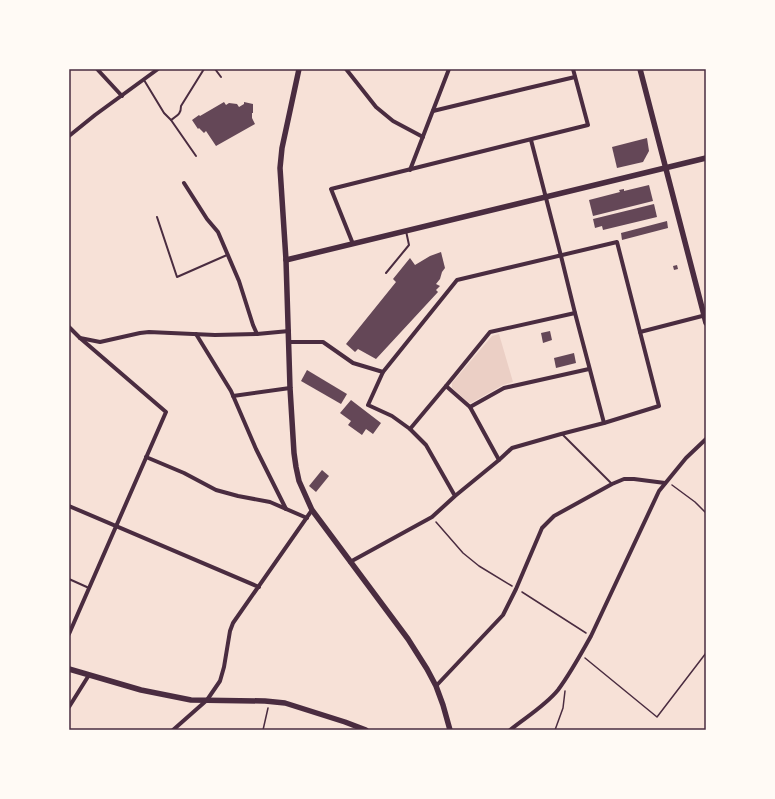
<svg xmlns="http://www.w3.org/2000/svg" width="775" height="799" viewBox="0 0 775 799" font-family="'Noto Serif',serif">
  <rect width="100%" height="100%" fill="#f7e1d7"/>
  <!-- green -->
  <path fill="#ebcfc5" d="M499 334 513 382 503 385 471 403H469L452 388V383L492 336Z"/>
  <!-- building -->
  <g fill="#644757">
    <path d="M224 102 226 105 229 103 237 104 239 107 244 104V102L253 104V113H252V118L255 124 216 146 206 131 204 133 199 128 198 129 192 120 199 115 200 116Z"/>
    <path d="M647 138 649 151 643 162 617 168 612 147Z"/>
    <path d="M649 185 653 201 593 216 589 200 620 192 619 190 624 189V191Z"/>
    <path d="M654 204 657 217 603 230 602 226 595 228 593 219Z"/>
    <path d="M667 221 668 228 622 240 621 233Z"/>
    <path d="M441 252 445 268 442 272 440 279 436 284 440 286 436 290 438 292 376 359 358 349 355 352 346 344 396 282 393 279 410 258 415 265 430 256Z"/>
    <path d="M677 265 678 269 674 270 673 266Z"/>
    <path d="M550 331 552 340 543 343 541 333Z"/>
    <path d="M574 353 576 363 556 368 554 358Z"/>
    <path d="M307 370 347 394 341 404 301 381Z"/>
    <path d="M351 400 381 423 373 434 366 429 362 435 348 425 351 421 340 413Z"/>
    <path d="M322 470 329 476 316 492 309 486Z"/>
  </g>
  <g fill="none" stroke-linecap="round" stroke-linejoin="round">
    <!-- path -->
    <g stroke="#4a2c40" stroke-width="1.5">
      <path d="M672 485 695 502 706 513"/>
      <path d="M436 522 463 553 479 566 512 586"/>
      <path d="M522 592 586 633"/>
      <path d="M585 658 657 717 706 653"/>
      <path d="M263 730 268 708"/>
      <path d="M555 730 563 708 565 691"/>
    </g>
    <!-- service -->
    <g stroke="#4a2c40" stroke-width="2">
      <path d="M215 69 221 77"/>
      <path d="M144 80 164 113 171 120 196 156"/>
      <path d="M171 120C178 115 181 114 181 106L204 69"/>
      <path d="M157 217 177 277 227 255"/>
      <path d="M386 273 409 245 406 231"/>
      <path d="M562 434 611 483"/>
      <path d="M69 579 89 588"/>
    </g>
    <!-- minor -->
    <g stroke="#4a2c40" stroke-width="4">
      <path d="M97 69 122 96"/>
      <path d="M346 69 376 107 393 121 423 137"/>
      <path d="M433 111 524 89 575 77"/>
      <path d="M69 136 95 115 158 69"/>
      <path d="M531 140 561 256 575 313 604 423"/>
      <path d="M410 170 449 69"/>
      <path d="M184 183 207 219 218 232 239 281 253 325 257 334"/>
      <path d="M353 244 331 189 588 125 573 69"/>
      <path d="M69 327 80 338 166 412 69 634"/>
      <path d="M640 332 706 315"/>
      <path d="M196 334 231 391 256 449 286 509"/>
      <path d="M80 338 100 342 140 333 149 332 215 335 257 334 289 331"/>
      <path d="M289 342H323L353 363 383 372"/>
      <path d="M446 386 470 407 499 460"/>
      <path d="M233 396 290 388"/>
      <path d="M470 407 504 388 589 369"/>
      <path d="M410 429 446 386 490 332 575 313"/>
      <path d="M146 457 184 473 216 490 238 496 270 502 307 518"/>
      <path d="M69 506 259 587"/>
      <path d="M350 562 432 517 455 496 499 460 512 448 561 434 604 423 659 406 617 242 457 280 383 372 368 405 392 416 410 429 426 445 455 496"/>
      <path d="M436 686 503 615 516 589 542 528 554 516 612 484 624 479H634L665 483"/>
      <path d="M69 707 89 675"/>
      <path d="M173 730 207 700 220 681 224 667 230 631 233 623 312 510"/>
      <path d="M510 730C526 717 545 706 558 690 570 674 581 654 591 636L659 491 686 458 706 439"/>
    </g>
    <!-- tertiary -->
    <g stroke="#4a2c40" stroke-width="5.5">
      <path d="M299 69 282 148 280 168 286 260 290 388 294 453 296 467 299 481 312 510 408 639 427 669 436 686 443 705 450 730"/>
      <path d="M640 69 706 323"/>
      <path d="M286 260 706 158"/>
      <path d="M69 669 141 690 191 700 265 701 285 703 345 722 366 730"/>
    </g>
  </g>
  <!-- border -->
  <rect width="775" height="799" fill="none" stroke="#fffaf5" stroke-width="140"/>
  <rect x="70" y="70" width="635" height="659" fill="none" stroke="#4a2c40" stroke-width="1.5"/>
</svg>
